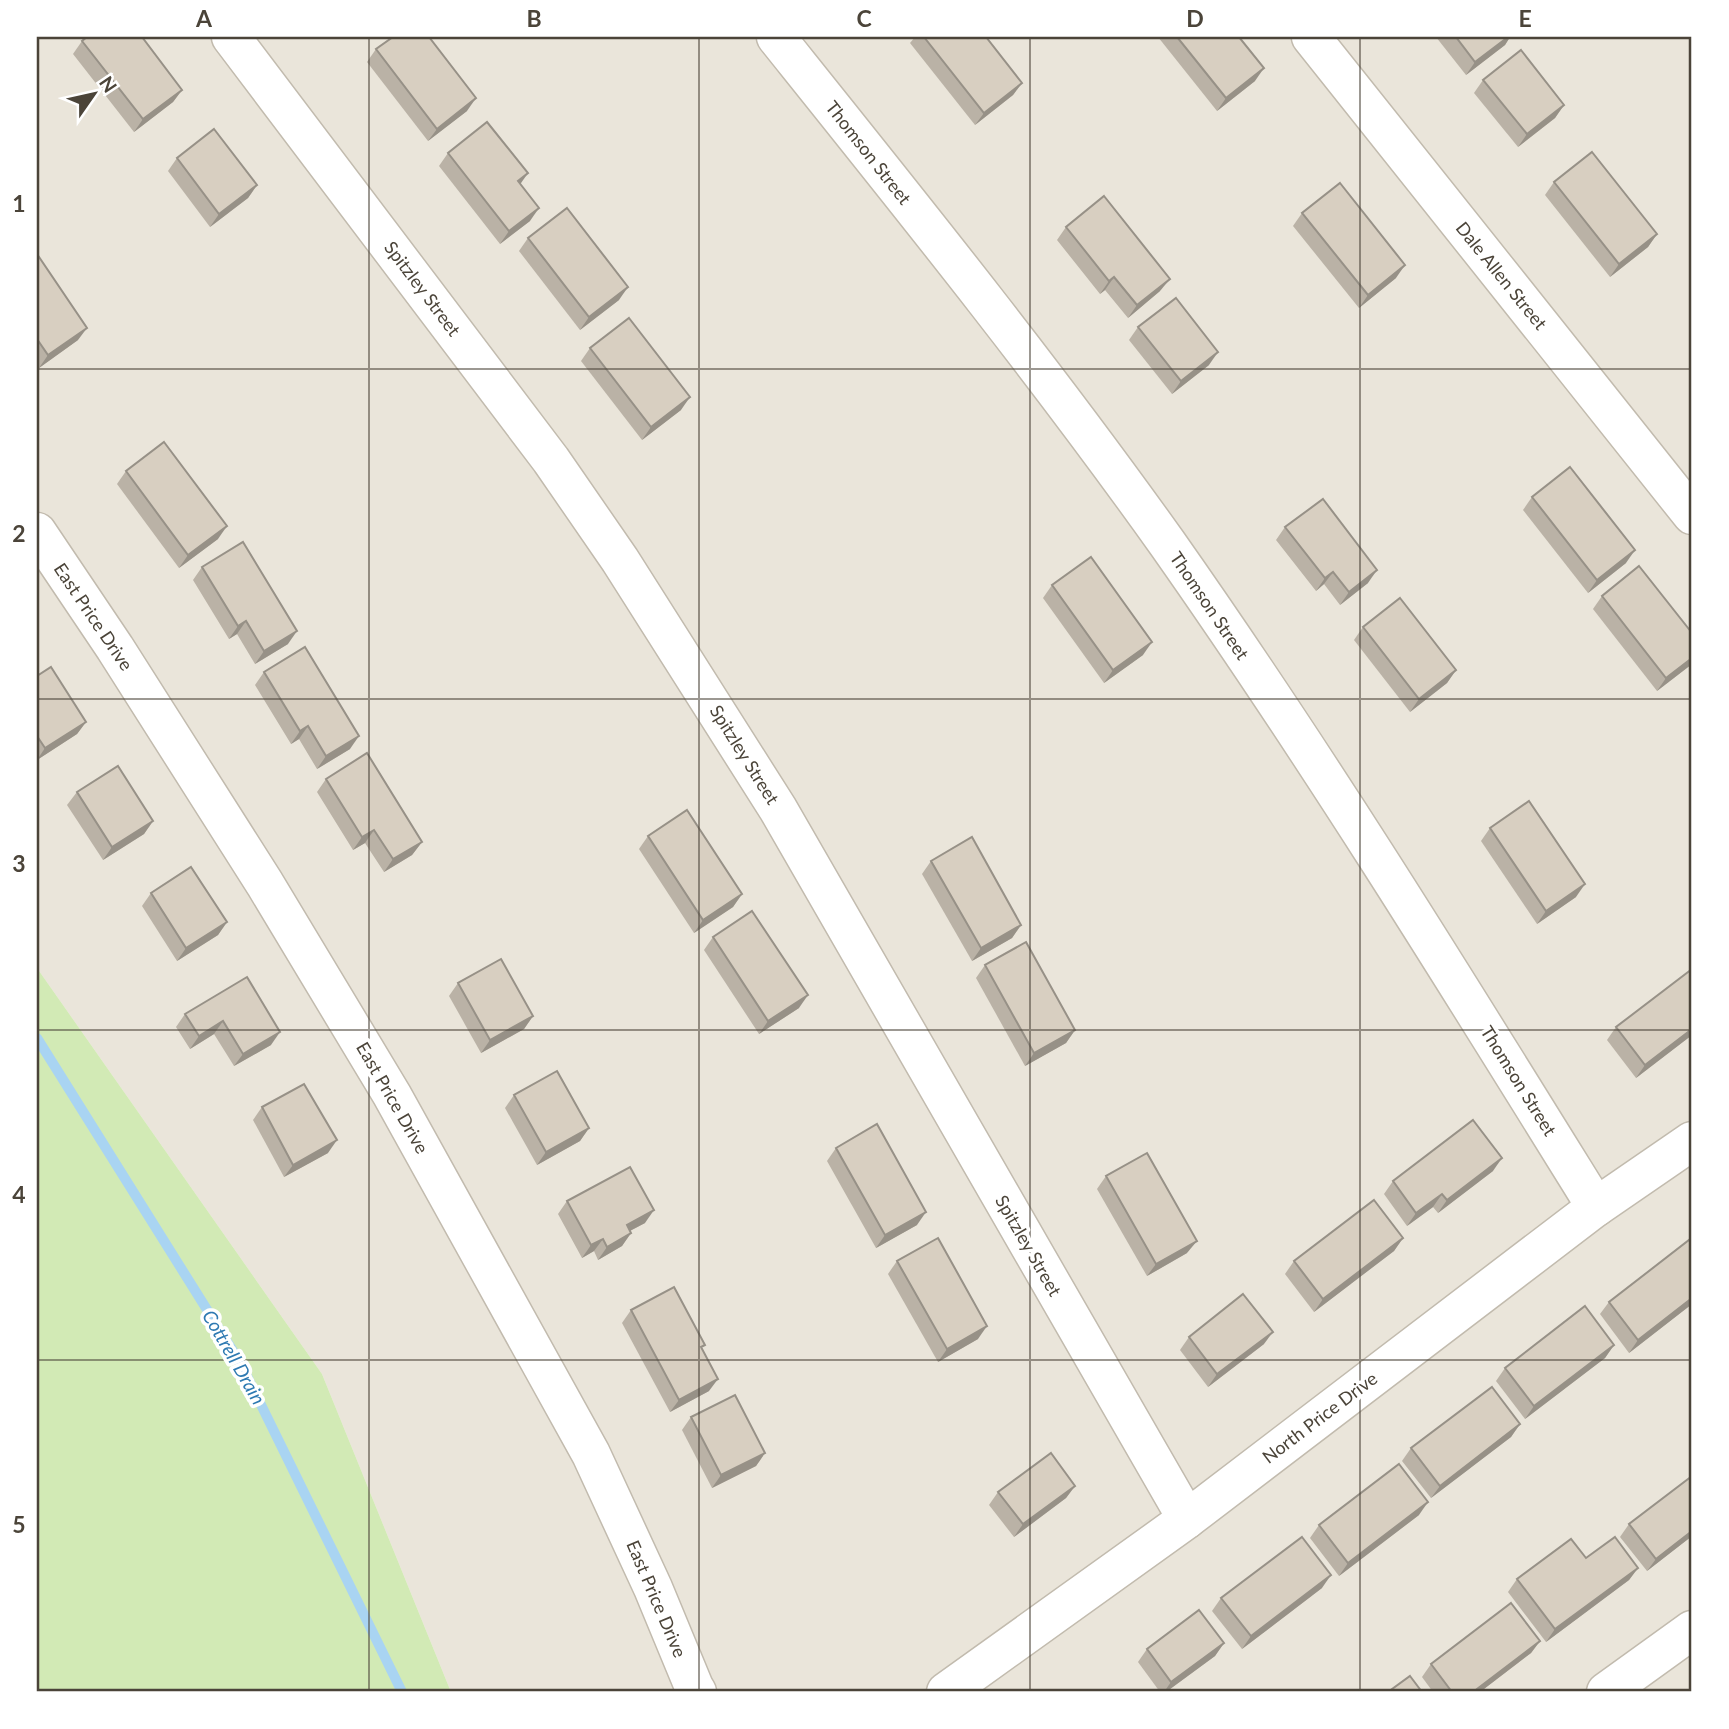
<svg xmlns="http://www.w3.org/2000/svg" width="1729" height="1729" viewBox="0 0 1729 1729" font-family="Lato,sans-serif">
  <rect width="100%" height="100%" fill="#f6f3ec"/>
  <!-- residential -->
  <path fill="#eae5da" d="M37 37H1692V1692H451L322 1374 37 968Z"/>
  <!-- green -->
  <path fill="#d2eab5" d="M37 968 322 1374 451 1692H37Z"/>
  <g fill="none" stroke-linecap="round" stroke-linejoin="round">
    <!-- stream -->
    <path stroke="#a9d4f2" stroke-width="10" d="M37 1038 241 1364 402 1692"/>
    <!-- minor casing -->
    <g stroke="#c2bbae" stroke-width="41">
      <g id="minor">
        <path d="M231 37 551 460 620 560 778 809 1187 1519"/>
        <path d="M776 37C909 203 1043 369 1167 543 1319 759 1457 983 1596 1207"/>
        <path d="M1311 37 1692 515"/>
        <path d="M37 532 115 648 265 884 392 1095 591 1454 653 1588 694 1687 697 1692"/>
        <path d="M946 1692 1187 1519 1596 1207 1692 1141"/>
        <path d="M1606 1692 1692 1630"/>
      </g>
    </g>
    <!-- minor -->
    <use href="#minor" stroke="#fff" stroke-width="38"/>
  </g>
  <!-- wall -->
  <g fill="#bab2a6">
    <path d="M915 37H986L1022 83 1013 95 975 125 910 43Z"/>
    <path d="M1158 37H1239L1255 81 1217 111Z"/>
    <path d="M1436 37H1510L1505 45 1466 75Z"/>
    <path d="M82 41 182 90 173 102 134 132 73 54Z"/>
    <path d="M376 49 467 111 428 141 367 62Z"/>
    <path d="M1483 80 1564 105 1555 118 1518 147 1474 93Z"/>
    <path d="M448 153 520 184 530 221 500 244 439 166Z"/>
    <path d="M177 158 257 185 248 198 210 227 168 171Z"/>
    <path d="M1554 182 1657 234 1648 247 1610 277 1545 195Z"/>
    <path d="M1302 213 1396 278 1359 308 1293 226Z"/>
    <path d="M1066 227 1160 291 1128 318 1105 290 1100 294 1057 240Z"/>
    <path d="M528 238 619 300 580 330 519 251Z"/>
    <path d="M37 254 78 340 39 368 37 365Z"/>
    <path d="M1138 327 1209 365 1172 394 1129 340Z"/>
    <path d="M590 348 681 410 642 440 581 361Z"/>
    <path d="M126 471 218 539 179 568 117 484Z"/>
    <path d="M1532 497 1626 563 1588 593 1523 510Z"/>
    <path d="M1285 527 1368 583 1340 605 1324 584 1316 591 1276 540Z"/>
    <path d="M202 567 288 644 255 664 237 634 229 639 193 580Z"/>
    <path d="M1052 585 1143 655 1104 683 1043 598Z"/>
    <path d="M1602 596 1692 633V664L1657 691 1593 609Z"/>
    <path d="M1363 627 1456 670 1447 683 1410 712 1354 640Z"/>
    <path d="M264 672 350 749 317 769 299 739 291 744 255 685Z"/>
    <path d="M37 676 86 722 77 734 37 760Z"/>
    <path d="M326 779 422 842 412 855 384 872 365 843 353 850 317 792Z"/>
    <path d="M77 792 153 821 144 834 103 860 67 805Z"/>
    <path d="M1490 828 1576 897 1537 924 1481 841Z"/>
    <path d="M648 836 742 894 733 907 694 933 639 849Z"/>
    <path d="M931 861 1021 925 1012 938 972 961 922 874Z"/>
    <path d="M151 893 227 922 218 935 177 961 142 906Z"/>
    <path d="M713 937 799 1008 759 1034 704 950Z"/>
    <path d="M985 965 1075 1030 1066 1043 1025 1066 976 978Z"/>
    <path d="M247 977 271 1045 234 1066 214 1034 190 1049 176 1027 185 1014Z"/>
    <path d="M458 983 533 1016 524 1029 481 1053 449 996Z"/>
    <path d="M1616 1027 1692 1035 1636 1078 1607 1040Z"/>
    <path d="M514 1095 589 1128 580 1141 537 1165 505 1108Z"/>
    <path d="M262 1107 328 1153 284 1177 253 1120Z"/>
    <path d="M836 1148 917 1225 876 1248 827 1161Z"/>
    <path d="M1493 1171 1438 1213 1433 1207 1407 1226 1384 1194 1393 1181Z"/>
    <path d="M1106 1176 1187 1253 1147 1276 1097 1189Z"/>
    <path d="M567 1201 645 1223 630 1231 631 1233 622 1246 598 1260 594 1251 582 1258 558 1214Z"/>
    <path d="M1403 1238 1394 1251 1314 1312 1285 1274 1294 1261Z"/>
    <path d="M1692 1244V1304L1629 1353 1600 1314 1609 1302Z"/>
    <path d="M897 1261 978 1339 938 1362 888 1274Z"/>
    <path d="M631 1310 702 1349 709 1391 670 1412 622 1323Z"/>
    <path d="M1189 1337 1264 1344 1208 1387 1180 1350Z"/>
    <path d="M1614 1345 1605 1358 1525 1419 1496 1381 1505 1368Z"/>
    <path d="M691 1417 765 1453 756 1466 712 1488 682 1430Z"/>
    <path d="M1520 1424 1511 1437 1431 1498 1402 1461 1411 1448Z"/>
    <path d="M1692 1476V1536L1647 1571 1620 1537 1629 1524Z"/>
    <path d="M1075 1486 1066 1498 1014 1537 989 1505 998 1492Z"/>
    <path d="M1419 1515 1339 1576 1310 1538 1319 1525Z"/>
    <path d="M1586 1558 1638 1568 1629 1580 1546 1642 1508 1592 1517 1579Z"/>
    <path d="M1322 1588 1242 1649 1212 1611 1221 1598Z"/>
    <path d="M1540 1641 1531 1653 1480 1692H1433L1422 1677 1431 1664Z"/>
    <path d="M1224 1643 1215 1656 1166 1692H1160L1138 1662 1147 1649Z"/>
  </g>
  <!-- shaded-wall -->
  <g fill="#979187">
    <path d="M1508 37H1510L1505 45 1466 75 1475 62Z"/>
    <path d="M1264 68 1255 81 1217 111 1226 98Z"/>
    <path d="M1022 83 1013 95 975 125 984 113Z"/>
    <path d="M182 90 173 102 134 132 143 119Z"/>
    <path d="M476 98 467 111 428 141 437 129Z"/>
    <path d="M1564 105 1555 118 1518 147 1527 134Z"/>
    <path d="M528 173 519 186 518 181Z"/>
    <path d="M257 185 248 198 210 227 219 214Z"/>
    <path d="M539 208 530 221 500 244 509 231Z"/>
    <path d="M1657 234 1648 247 1610 277 1619 264Z"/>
    <path d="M1405 265 1396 278 1359 308 1368 295Z"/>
    <path d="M1114 277 1105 290 1100 294 1109 281Z"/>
    <path d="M1170 279 1160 291 1128 318 1137 305Z"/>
    <path d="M628 287 619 300 580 330 589 317Z"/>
    <path d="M87 328 78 340 39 368 48 355Z"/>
    <path d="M1218 352 1209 365 1172 394 1181 381Z"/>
    <path d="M690 397 681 410 642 440 651 427Z"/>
    <path d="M227 526 218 539 179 568 188 555Z"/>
    <path d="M1635 550 1626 563 1588 593 1597 580Z"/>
    <path d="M1377 570 1368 583 1340 605 1349 592Z"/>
    <path d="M1333 572 1324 584 1316 591 1325 578Z"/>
    <path d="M246 621 237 634 229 639 238 626Z"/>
    <path d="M297 631 288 644 255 664 264 651Z"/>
    <path d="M1152 642 1143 655 1104 683 1113 670Z"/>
    <path d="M1692 658V664L1657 691 1666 678Z"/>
    <path d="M1456 670 1447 683 1410 712 1419 699Z"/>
    <path d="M86 722 77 734 37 760 45 748Z"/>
    <path d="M308 726 299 739 291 744 300 731Z"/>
    <path d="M359 736 350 749 317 769 326 756Z"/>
    <path d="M153 821 144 834 103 860 112 847Z"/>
    <path d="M374 830 365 843 353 850 362 837Z"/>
    <path d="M422 842 412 855 384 872 393 859Z"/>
    <path d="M1585 884 1576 897 1537 924 1546 911Z"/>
    <path d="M742 894 733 907 694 933 703 920Z"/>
    <path d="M227 922 218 935 177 961 186 948Z"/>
    <path d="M1021 925 1012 938 972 961 981 948Z"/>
    <path d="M808 995 799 1008 759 1034 768 1021Z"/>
    <path d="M533 1016 524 1029 481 1053 490 1040Z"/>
    <path d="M223 1021 214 1034 190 1049 199 1036Z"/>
    <path d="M1692 1029V1035L1636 1078 1645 1065Z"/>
    <path d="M1075 1030 1066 1043 1025 1066 1034 1053Z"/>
    <path d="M280 1032 271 1045 234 1066 243 1054Z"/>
    <path d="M589 1128 580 1141 537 1165 546 1152Z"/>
    <path d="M337 1140 328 1153 284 1177 293 1165Z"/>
    <path d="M1502 1158 1493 1171 1438 1213 1447 1200Z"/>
    <path d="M1442 1194 1433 1207 1407 1226 1416 1213Z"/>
    <path d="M654 1210 645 1223 618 1237 627 1225Z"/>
    <path d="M926 1212 917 1225 876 1248 885 1235Z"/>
    <path d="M631 1233 622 1246 598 1260 607 1247Z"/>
    <path d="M1403 1238 1394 1251 1314 1312 1323 1299Z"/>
    <path d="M603 1239 594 1251 582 1258 591 1245Z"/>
    <path d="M1197 1241 1187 1253 1147 1276 1156 1264Z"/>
    <path d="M1692 1298V1304L1629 1353 1638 1340Z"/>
    <path d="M987 1326 978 1339 938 1362 947 1349Z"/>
    <path d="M1273 1332 1264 1344 1208 1387 1217 1374Z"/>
    <path d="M1614 1345 1605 1358 1525 1419 1534 1406Z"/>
    <path d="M718 1379 709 1391 670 1412 679 1400Z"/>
    <path d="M1520 1424 1511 1437 1431 1498 1440 1486Z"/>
    <path d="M765 1453 756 1466 712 1488 721 1475Z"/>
    <path d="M1075 1486 1066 1498 1014 1537 1023 1524Z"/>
    <path d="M1428 1502 1419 1515 1339 1576 1348 1563Z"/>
    <path d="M1692 1531V1536L1647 1571 1656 1559Z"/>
    <path d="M1638 1568 1629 1580 1546 1642 1555 1629Z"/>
    <path d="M1331 1575 1322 1588 1242 1649 1251 1636Z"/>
    <path d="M1540 1641 1531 1653 1480 1692H1473Z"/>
    <path d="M1224 1643 1215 1656 1166 1692H1164L1171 1682Z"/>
  </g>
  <!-- building -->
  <g fill="#d8cfc1" stroke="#979187" stroke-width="2">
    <path d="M87 37H142L182 90 143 119 82 41Z"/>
    <path d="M393 37H429L476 98 437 129 376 49Z"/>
    <path d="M924 37H986L1022 83 984 113Z"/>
    <path d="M1177 37H1239L1264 68 1226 98Z"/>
    <path d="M1456 37H1508L1475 62Z"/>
    <path d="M1521 50 1564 105 1527 134 1483 80Z"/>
    <path d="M487 122 528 173 518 181 539 208 509 231 448 153Z"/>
    <path d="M214 129 257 185 219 214 177 158Z"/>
    <path d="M1592 152 1657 234 1619 264 1554 182Z"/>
    <path d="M1340 183 1405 265 1368 295 1302 213Z"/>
    <path d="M1104 196 1170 279 1137 305 1114 277 1109 281 1066 227Z"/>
    <path d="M567 208 628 287 589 317 528 238Z"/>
    <path d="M37 254 87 328 48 355 37 339Z"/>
    <path d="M1176 298 1218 352 1181 381 1138 327Z"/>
    <path d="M629 318 690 397 651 427 590 348Z"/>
    <path d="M164 442 227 526 188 555 126 471Z"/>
    <path d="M1570 467 1635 550 1597 580 1532 497Z"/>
    <path d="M1323 499 1377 570 1349 592 1333 572 1325 578 1285 527Z"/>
    <path d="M243 542 297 631 264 651 246 621 238 626 202 567Z"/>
    <path d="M1091 557 1152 642 1113 670 1052 585Z"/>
    <path d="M1639 566 1692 633V658L1666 678 1602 596Z"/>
    <path d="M1400 598 1456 670 1419 699 1363 627Z"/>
    <path d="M305 647 359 736 326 756 308 726 300 731 264 672Z"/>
    <path d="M51 667 86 722 45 748 37 736V676Z"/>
    <path d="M367 753 422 842 393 859 374 830 362 837 326 779Z"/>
    <path d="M118 766 153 821 112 847 77 792Z"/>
    <path d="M1529 801 1585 884 1546 911 1490 828Z"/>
    <path d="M687 810 742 894 703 920 648 836Z"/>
    <path d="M972 837 1021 925 981 948 931 861Z"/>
    <path d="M191 867 227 922 186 948 151 893Z"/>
    <path d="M752 911 808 995 768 1021 713 937Z"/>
    <path d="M1026 942 1075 1030 1034 1053 985 965Z"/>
    <path d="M501 959 533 1016 490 1040 458 983Z"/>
    <path d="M1692 969V1029L1645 1065 1616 1027Z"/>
    <path d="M247 977 280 1032 243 1054 223 1021 199 1036 185 1014Z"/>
    <path d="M557 1071 589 1128 546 1152 514 1095Z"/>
    <path d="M304 1084 337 1140 293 1165 262 1107Z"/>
    <path d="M1473 1120 1502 1158 1447 1200 1442 1194 1416 1213 1393 1181Z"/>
    <path d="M877 1124 926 1212 885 1235 836 1148Z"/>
    <path d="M1147 1153 1197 1241 1156 1264 1106 1176Z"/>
    <path d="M630 1167 654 1210 627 1225 631 1233 607 1247 603 1239 591 1245 567 1201Z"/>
    <path d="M1374 1200 1403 1238 1323 1299 1294 1261Z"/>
    <path d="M938 1238 987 1326 947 1349 897 1261Z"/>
    <path d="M1689 1240 1692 1244V1298L1638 1340 1609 1302Z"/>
    <path d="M674 1287 705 1345 701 1347 718 1379 679 1400 631 1310Z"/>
    <path d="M1243 1294 1273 1332 1217 1374 1189 1337Z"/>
    <path d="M1585 1306 1614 1345 1534 1406 1505 1368Z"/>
    <path d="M1492 1387 1520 1424 1440 1486 1411 1448Z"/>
    <path d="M735 1395 765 1453 721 1475 691 1417Z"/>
    <path d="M1051 1453 1075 1486 1023 1524 998 1492Z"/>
    <path d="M1399 1464 1428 1502 1348 1563 1319 1525Z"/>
    <path d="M1692 1476V1531L1656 1559 1629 1524Z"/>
    <path d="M1302 1537 1331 1575 1251 1636 1221 1598Z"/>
    <path d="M1615 1537 1638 1568 1555 1629 1517 1579 1571 1539 1586 1558Z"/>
    <path d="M1511 1603 1540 1641 1473 1692H1452L1431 1664Z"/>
    <path d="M1199 1610 1224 1643 1171 1682 1147 1649Z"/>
    <path d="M1410 1676 1422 1692H1388Z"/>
  </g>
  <!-- grid -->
  <path fill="none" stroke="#4b4439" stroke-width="2" stroke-opacity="0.55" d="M369 37V1692M699 37V1692M1030 37V1692M1360 37V1692M37 369H1692M37 699H1692M37 1030H1692M37 1360H1692"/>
  <g text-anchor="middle" stroke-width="7" stroke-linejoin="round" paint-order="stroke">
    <!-- street labels -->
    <g font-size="18" fill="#4b4439" stroke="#fff">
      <text transform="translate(868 153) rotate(52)" y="6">Thomson Street</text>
      <text transform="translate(1501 276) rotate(51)" y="6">Dale Allen Street</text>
      <text transform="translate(422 289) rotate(53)" y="6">Spitzley Street</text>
      <text transform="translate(1209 606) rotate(56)" y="6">Thomson Street</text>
      <text transform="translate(93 617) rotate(56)" y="6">East Price Drive</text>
      <text transform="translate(744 755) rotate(58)" y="6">Spitzley Street</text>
      <text transform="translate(1518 1081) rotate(58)" y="6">Thomson Street</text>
      <text transform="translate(392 1098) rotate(60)" y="6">East Price Drive</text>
      <text transform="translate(1028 1246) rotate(60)" y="6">Spitzley Street</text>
      <text transform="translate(1320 1418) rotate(-37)" y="6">North Price Drive</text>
      <text transform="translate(656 1599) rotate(67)" y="6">East Price Drive</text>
    </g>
    <!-- water labels -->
    <g font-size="19" font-style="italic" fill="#2e7ab2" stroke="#fff">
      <text transform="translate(234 1357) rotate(60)" y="7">Cottrell Drain</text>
    </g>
  </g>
  <!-- border -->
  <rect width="1729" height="1729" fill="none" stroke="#ffffff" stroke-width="77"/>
  <!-- north arrow -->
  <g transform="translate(94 94) rotate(56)" stroke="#ffffff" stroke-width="5" paint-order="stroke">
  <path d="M0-5L12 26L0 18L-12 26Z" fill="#4b4439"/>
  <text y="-10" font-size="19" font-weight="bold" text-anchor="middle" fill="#4b4439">N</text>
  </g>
  <rect x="38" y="38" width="1652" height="1652" fill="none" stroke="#4b4439" stroke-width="2.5"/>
  <g font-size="23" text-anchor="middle" font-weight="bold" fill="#4b4439">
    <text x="204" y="27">A</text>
    <text x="534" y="27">B</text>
    <text x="864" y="27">C</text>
    <text x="1195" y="27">D</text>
    <text x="1525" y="27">E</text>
    <text x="19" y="212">1</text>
    <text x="19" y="542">2</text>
    <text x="19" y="872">3</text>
    <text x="19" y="1203">4</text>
    <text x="19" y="1533">5</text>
  </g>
</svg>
